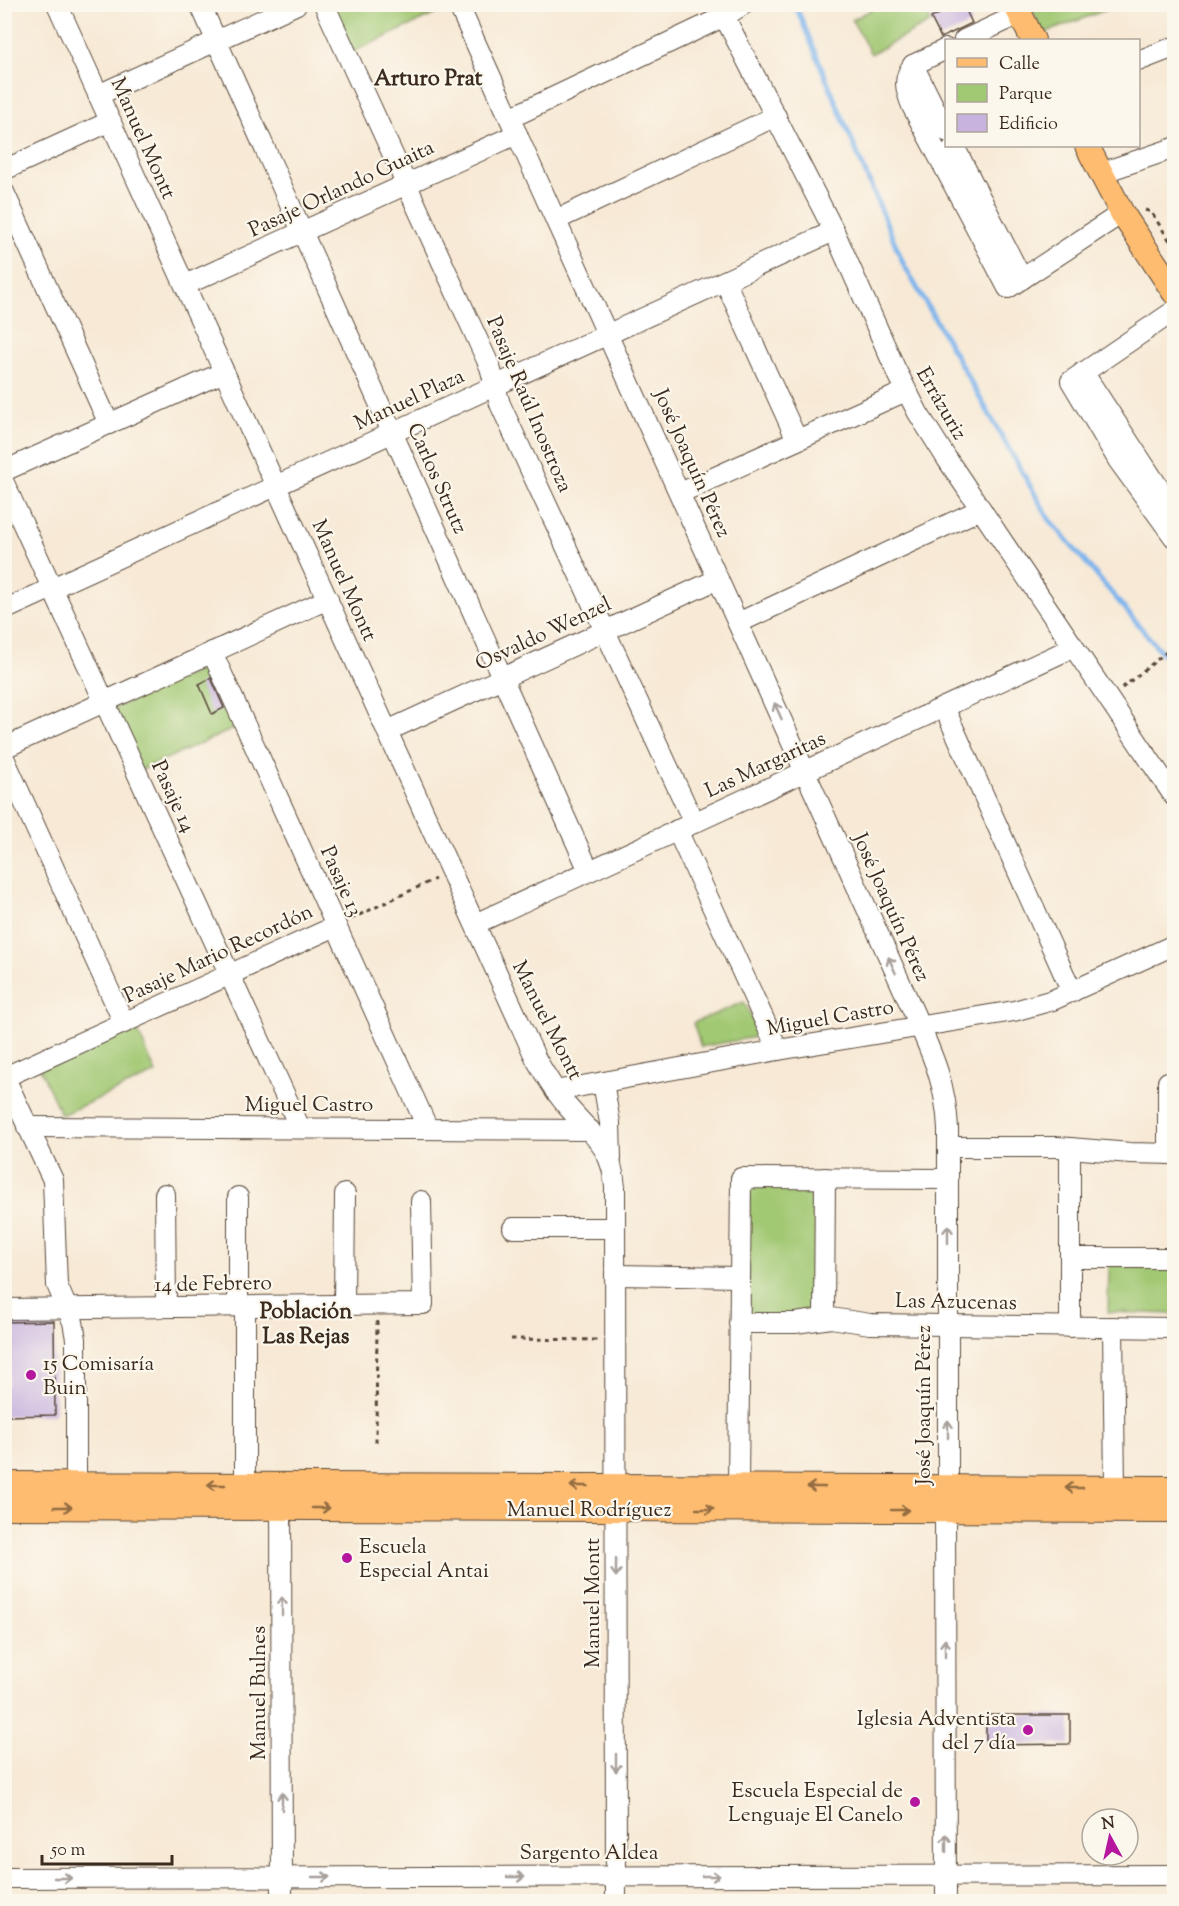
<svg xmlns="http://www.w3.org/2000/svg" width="1179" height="1906" viewBox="0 0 1179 1906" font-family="'Sorts Mill Goudy',serif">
  <rect width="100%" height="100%" fill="#fbf7ec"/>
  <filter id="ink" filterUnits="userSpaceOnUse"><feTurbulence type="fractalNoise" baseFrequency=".0167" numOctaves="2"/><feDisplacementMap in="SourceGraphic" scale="12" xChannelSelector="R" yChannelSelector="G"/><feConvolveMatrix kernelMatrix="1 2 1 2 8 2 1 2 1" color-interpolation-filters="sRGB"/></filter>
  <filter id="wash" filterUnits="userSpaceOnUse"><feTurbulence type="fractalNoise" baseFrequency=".008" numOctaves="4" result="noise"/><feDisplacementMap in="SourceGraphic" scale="24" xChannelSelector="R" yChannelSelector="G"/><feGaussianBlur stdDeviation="1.35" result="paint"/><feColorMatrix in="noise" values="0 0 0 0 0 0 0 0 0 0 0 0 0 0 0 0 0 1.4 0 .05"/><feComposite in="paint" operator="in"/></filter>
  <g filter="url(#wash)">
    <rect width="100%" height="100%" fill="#f7e9d5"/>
    <!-- green -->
    <g fill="#a1c872" stroke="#6e7948" stroke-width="1.5">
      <path d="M444 4 446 9 353 52 331 5Z"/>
      <path d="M1122 4 1044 33 1030 5V4Z"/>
      <path d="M922 5 931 22 871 54 852 20 880 5Z"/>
      <path d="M213 664 240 726 141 770 114 708Z"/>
      <path d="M744 1002 761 1036 701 1047 693 1023Z"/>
      <path d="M136 1027 156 1073 61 1115 40 1069Z"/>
      <path d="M749 1183 820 1184 818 1318 747 1317Z"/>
      <path d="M1109 1265 1174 1266V1314L1108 1312Z"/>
    </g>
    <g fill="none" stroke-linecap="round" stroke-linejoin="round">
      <!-- stream -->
      <path stroke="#7cb4ec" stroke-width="5" d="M793 4 797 9 904 265 1049 519 1174 667"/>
    </g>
    <g id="blocks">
      <!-- building -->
      <g fill="#c8b3df">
        <path d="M958 4H963L972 23 941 38 931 18Z"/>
        <path d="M211 678 224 708 212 714 199 684Z"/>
        <path d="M54 1321 55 1415 4 1416V1384H8V1357H4V1322Z"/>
        <path d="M986 1715H1070V1744L986 1745Z"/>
      </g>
    </g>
  </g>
  <g filter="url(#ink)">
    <use href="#blocks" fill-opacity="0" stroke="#574739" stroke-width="1.5"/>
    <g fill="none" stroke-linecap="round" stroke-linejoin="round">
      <!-- minor casing -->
      <g stroke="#574739" stroke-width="22">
        <g id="minor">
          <path d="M57 4 536 1059C545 1075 555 1091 567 1106 591 1134 612 1146 615 1187L616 1902"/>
          <path d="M200 4 589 871"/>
          <path d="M324 4 490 367 500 404 694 823"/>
          <path d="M458 4 914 1013C932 1054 946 1083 948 1129V1487L945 1510 946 1902"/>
          <path d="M718 4 834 231 895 368 918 413 947 459 1174 796"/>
          <path d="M964 40 1020 14"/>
          <path d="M1138 61 1174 47"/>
          <path d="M913 65C902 79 906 91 912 106L1008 288 1122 213"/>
          <path d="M913 65 946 131"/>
          <path d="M913 65 946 49"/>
          <path d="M98 95 297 4"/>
          <path d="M510 118 725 16 744 4"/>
          <path d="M954 146 1022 279"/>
          <path d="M4 170 111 121"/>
          <path d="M1101 173 1174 148"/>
          <path d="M4 192 109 424"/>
          <path d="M556 220 776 116"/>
          <path d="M725 281 797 440"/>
          <path d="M185 285 517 134"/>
          <path d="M1174 311 1071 381 1118 460 1174 537"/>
          <path d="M1083 372 1174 511"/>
          <path d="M4 471 224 372"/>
          <path d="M4 483 300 1128"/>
          <path d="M680 493 906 391"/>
          <path d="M4 610 834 231"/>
          <path d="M738 623 981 509"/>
          <path d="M212 652 428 1129"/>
          <path d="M944 707 1072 992"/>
          <path d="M387 731 718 579"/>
          <path d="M4 748 328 599"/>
          <path d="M4 758 124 1023"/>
          <path d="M677 830 778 1050"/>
          <path d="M475 924 1074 647"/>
          <path d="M4 1076 53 1180 57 1285 73 1322 76 1339V1484"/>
          <path d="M5 1077 336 926"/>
          <path d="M603 1082 610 1123 611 1159"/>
          <path d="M555 1091 778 1050 1014 1011 1053 1000 1174 945"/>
          <path d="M27 1127 590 1130"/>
          <path d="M948 1147H1058L1130 1153 1174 1154"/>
          <path d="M1168 1154V1082"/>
          <path d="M165 1194 166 1307"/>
          <path d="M238 1197V1306"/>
          <path d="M513 1228H615"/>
          <path d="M1070 1258H1174"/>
          <path d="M615 1275 740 1277"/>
          <path d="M344 1305 345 1194"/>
          <path d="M4 1309 423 1304 421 1201"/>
          <path d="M824 1319 825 1178"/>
          <path d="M739 1323H795L831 1318 870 1324 1173 1328"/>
          <path d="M1070 1327V1148"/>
          <path d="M1113 1327 1115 1488"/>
          <path d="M738 1487 741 1178 948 1179"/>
          <path d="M281 1493 282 1902"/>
          <path d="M245 1499V1306"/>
          <path d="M4 1878 1174 1875"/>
        </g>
      </g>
      <!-- major casing -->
      <g stroke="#574739" stroke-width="26">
        <g id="major">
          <path d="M1015 4 1033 40"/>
          <path d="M1087 146 1122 213 1174 292"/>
          <path d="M4 1484 1174 1488"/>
          <path d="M4 1507 1174 1511"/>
        </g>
      </g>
      <!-- path -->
      <g stroke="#574739" stroke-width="3" stroke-dasharray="4.5 4.5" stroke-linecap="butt">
        <path d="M1145 210 1151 212 1174 247"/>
        <path d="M1122 688 1174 646"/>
        <path d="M351 919 435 879"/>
        <path d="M511 1339 599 1340"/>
        <path d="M376 1442 377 1321"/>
      </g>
      <!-- minor -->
      <use href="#minor" stroke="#fff" stroke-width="20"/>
      <!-- major -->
      <use href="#major" stroke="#febc70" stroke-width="24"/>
    </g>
    <!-- one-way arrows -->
    <defs><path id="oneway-shaft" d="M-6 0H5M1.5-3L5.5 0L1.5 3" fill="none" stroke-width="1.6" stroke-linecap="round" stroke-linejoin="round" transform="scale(1.5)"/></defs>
    <g stroke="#a79f9a">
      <use href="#oneway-shaft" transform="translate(778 711) rotate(-114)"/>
      <use href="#oneway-shaft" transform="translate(892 965) rotate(-114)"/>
      <use href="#oneway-shaft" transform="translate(948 1234) rotate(-90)"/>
      <use href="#oneway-shaft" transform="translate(948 1429) rotate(-90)"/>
      <use href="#oneway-shaft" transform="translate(616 1568) rotate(90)"/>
      <use href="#oneway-shaft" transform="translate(282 1606) rotate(-90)"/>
      <use href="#oneway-shaft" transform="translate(945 1648) rotate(-90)"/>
      <use href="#oneway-shaft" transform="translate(616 1763) rotate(90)"/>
      <use href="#oneway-shaft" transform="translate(282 1801) rotate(-90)"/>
      <use href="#oneway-shaft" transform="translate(946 1843) rotate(-90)"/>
      <use href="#oneway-shaft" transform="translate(711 1876)"/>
      <use href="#oneway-shaft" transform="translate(321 1877)"/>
      <use href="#oneway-shaft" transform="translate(516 1877)"/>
      <use href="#oneway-shaft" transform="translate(63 1878)"/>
    </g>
    <g stroke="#936c43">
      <use href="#oneway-shaft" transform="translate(216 1485) rotate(-180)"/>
      <use href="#oneway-shaft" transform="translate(579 1486) rotate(-180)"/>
      <use href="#oneway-shaft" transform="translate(816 1487) rotate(-180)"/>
      <use href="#oneway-shaft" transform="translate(1074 1488) rotate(-180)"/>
      <use href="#oneway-shaft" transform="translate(63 1507)"/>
      <use href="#oneway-shaft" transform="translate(321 1508)"/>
      <use href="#oneway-shaft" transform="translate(705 1509)"/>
      <use href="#oneway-shaft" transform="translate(900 1510)"/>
    </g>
  </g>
  <!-- markers -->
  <g fill="#b5179e" stroke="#fbf7ec" stroke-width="2">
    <circle cx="31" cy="1375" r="6"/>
    <circle cx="347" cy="1558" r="6"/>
    <circle cx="1028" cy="1730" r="6"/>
    <circle cx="915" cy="1802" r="6"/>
  </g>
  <g text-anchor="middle" stroke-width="4.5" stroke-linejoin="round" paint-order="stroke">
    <!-- street labels -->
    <g font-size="21" fill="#3b2a1e" stroke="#fbf7ec">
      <text transform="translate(144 138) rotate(66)" y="7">Manuel Montt</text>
      <text transform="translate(341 188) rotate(-25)" y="7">Pasaje Orlando Guaita</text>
      <text transform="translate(409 399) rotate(-25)" y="7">Manuel Plaza</text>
      <text transform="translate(942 403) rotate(60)" y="7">Errázuriz</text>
      <text transform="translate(530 404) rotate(67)" y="7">Pasaje Raúl Inostroza</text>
      <text transform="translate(693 463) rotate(66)" y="7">José Joaquín Pérez</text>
      <text transform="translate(438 478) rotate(66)" y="7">Carlos Strutz</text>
      <text transform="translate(345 580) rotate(66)" y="7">Manuel Montt</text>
      <text transform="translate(543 633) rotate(-25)" y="7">Osvaldo Wenzel</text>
      <text transform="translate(765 764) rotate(-25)" y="7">Las Margaritas</text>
      <text transform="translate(174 796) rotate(65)" y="7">Pasaje 14</text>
      <text transform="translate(342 881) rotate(66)" y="7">Pasaje 13</text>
      <text transform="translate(892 907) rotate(66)" y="7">José Joaquín Pérez</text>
      <text transform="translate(218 953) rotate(-25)" y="7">Pasaje Mario Recordón</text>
      <text transform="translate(830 1017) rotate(-10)" y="7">Miguel Castro</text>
      <text transform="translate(548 1020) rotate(63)" y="7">Manuel Montt</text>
      <text x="309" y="1111">Miguel Castro</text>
      <text transform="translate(213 1283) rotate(-1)" y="7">14 de Febrero</text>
      <text transform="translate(956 1301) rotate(1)" y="7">Las Azucenas</text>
      <text transform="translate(923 1405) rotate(-90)" y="7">José Joaquín Pérez</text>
      <text x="589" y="1516">Manuel Rodríguez</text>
      <text transform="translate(592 1603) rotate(-90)" y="7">Manuel Montt</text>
      <text transform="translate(258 1693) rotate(-90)" y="7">Manuel Bulnes</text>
      <text x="589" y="1859">Sargento Aldea</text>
    </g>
    <!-- poi labels -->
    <g font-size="21" fill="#3b2a1e" stroke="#fbf7ec" text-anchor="start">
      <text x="43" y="1370">15 Comisaría<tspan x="43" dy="24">Buin</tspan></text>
      <text x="359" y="1553">Escuela<tspan x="359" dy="24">Especial Antai</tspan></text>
      <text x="1016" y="1725" text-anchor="end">Iglesia Adventista<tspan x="1016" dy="24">del 7 día</tspan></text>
      <text x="903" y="1797" text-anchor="end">Escuela Especial de<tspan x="903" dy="24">Lenguaje El Canelo</tspan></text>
    </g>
    <!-- neighbourhood labels -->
    <g font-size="22" font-weight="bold" fill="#3b2a1e" stroke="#fbf7ec">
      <text x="428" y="85">Arturo Prat</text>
      <text x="306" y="1318">Población<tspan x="306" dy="25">Las Rejas</tspan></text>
    </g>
  </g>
  <!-- margin -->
  <rect width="1179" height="1906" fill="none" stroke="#fbf7ec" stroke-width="24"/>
  <!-- legend -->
  <rect x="945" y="39" width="195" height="108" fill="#fbf7ec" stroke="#aea59a" stroke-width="1.5"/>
  <rect x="957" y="58" width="30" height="9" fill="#febc70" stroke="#aea59a" stroke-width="1.5"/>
  <text x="999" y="69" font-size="18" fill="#3b2a1e">Calle</text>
  <rect x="957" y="84" width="30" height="18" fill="#a1c872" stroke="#aea59a" stroke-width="1.5"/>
  <text x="999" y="99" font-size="18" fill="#3b2a1e">Parque</text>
  <rect x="957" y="114" width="30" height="18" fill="#c8b3df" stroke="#aea59a" stroke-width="1.5"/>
  <text x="999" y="129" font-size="18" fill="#3b2a1e">Edificio</text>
  <!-- north arrow -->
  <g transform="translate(1110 1837) rotate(352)"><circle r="28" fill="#fbf7ec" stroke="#aea59a" stroke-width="1.5"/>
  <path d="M0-4.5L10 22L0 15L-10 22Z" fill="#b5179e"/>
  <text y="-9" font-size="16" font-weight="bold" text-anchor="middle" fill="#3b2a1e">N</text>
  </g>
  <!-- scale -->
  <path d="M42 1855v9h130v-9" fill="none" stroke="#3b2a1e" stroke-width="3"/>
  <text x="51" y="1855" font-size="18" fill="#3b2a1e" stroke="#fbf7ec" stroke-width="4.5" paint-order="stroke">50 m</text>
</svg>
